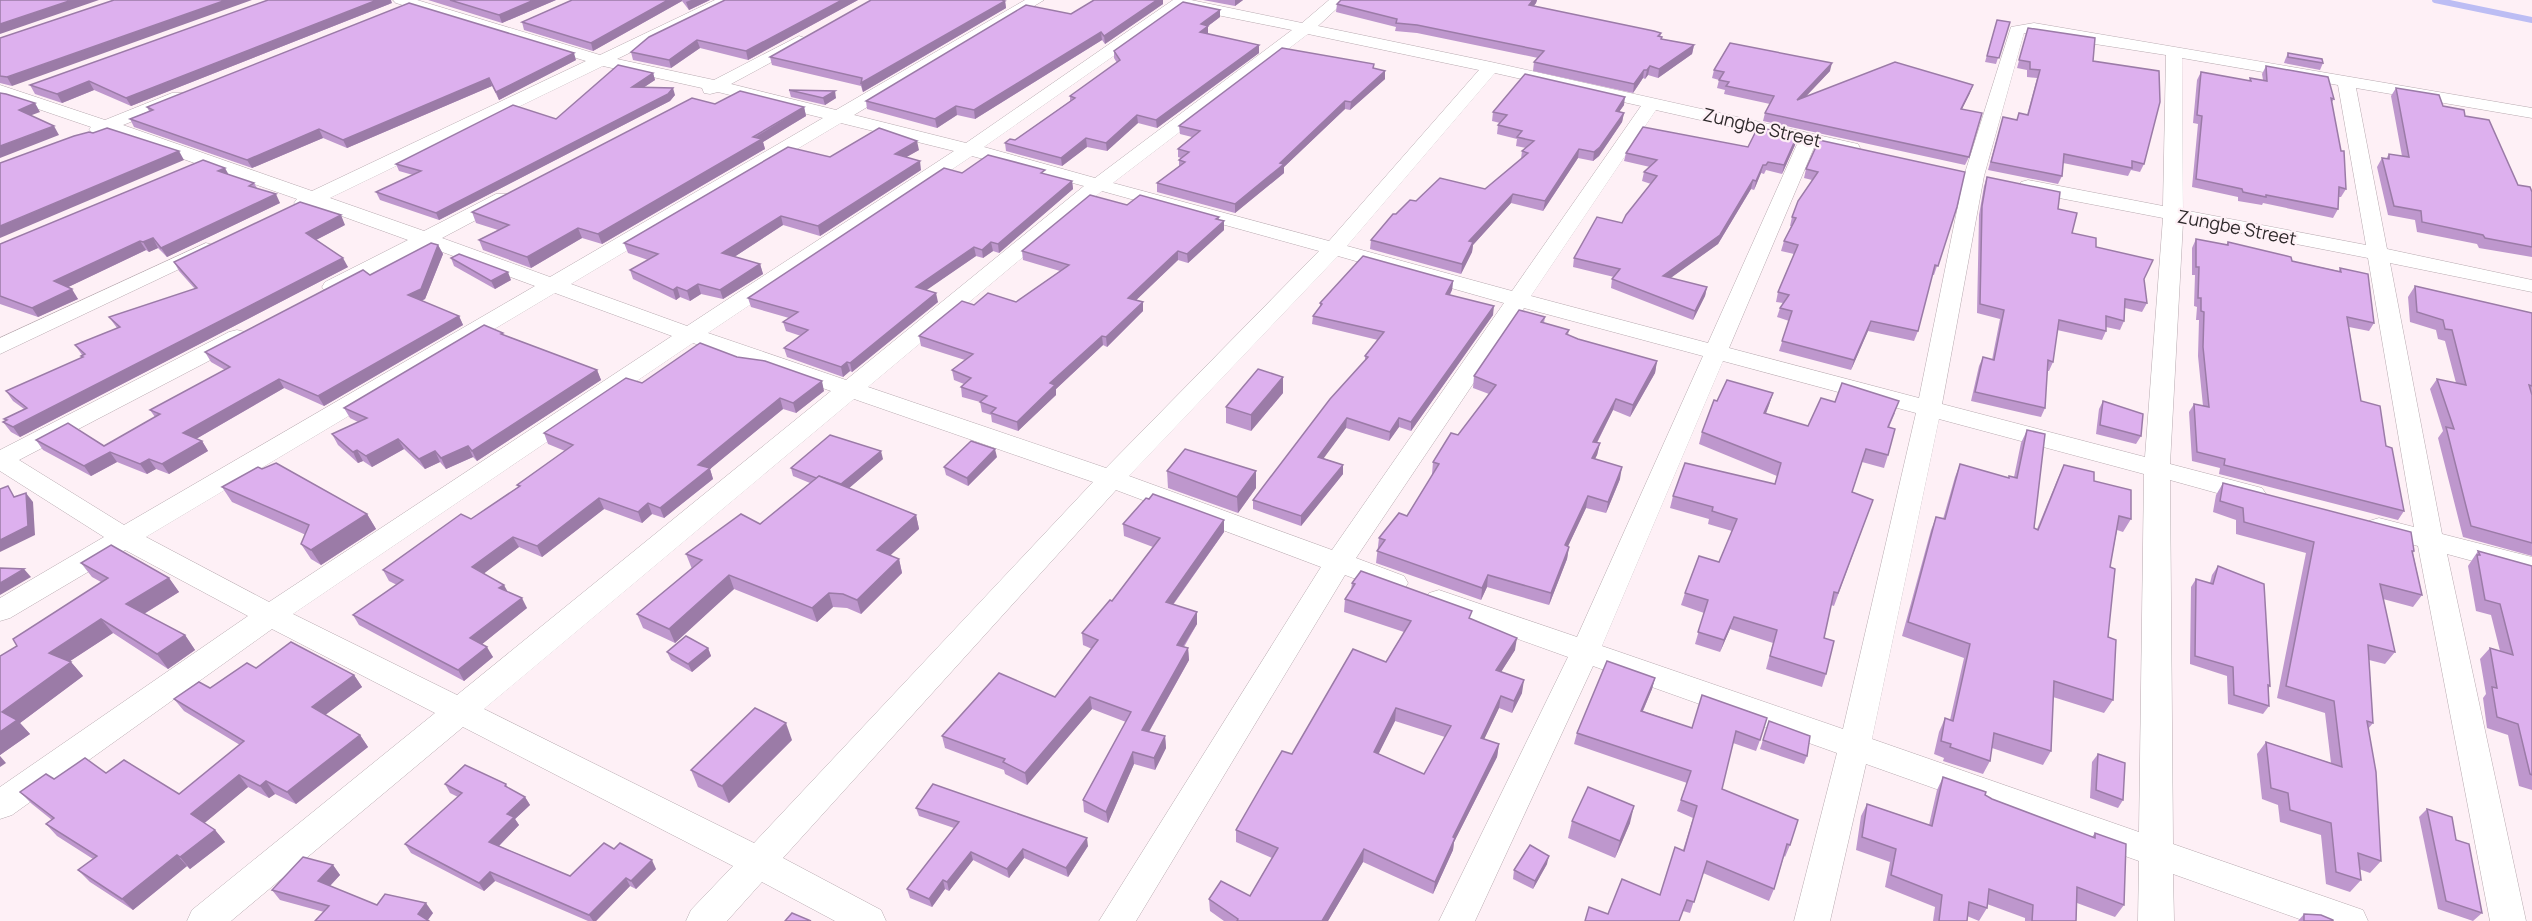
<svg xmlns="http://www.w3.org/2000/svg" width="2532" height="921" viewBox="0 0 2532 921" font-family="Manrope,sans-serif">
  <rect width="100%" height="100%" fill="#fef0f6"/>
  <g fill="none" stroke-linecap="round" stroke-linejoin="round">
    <!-- stream -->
    <path stroke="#bcbdf4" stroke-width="6" d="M2435 0 2532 20"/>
    <!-- street casing -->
    <g stroke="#b8aab0" stroke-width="1">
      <g id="street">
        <path d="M393 0H417L600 55 715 0H735L732 3 617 59 714 80 799 36 805 38 807 41 805 44 731 84 836 110 1025 0H1044L854 115 966 143 1173 0H1191L1302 23 1329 0H1346L1318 26 1491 62 1858 144 1860 148 1858 152 1851 154 1815 145 1729 348 1919 398 1964 176 2011 27 2034 23 2532 108V118L2356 88 2387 249 2532 280V292L2390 263 2442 534 2532 557V577L2447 554 2526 921H2490L2418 546 2369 533 2366 527 2369 521 2379 518 2414 527 2368 258 2183 222 2170 464 2262 488 2266 494 2262 500 2253 503 2170 480 2173 844 2363 910 2368 921H2305L2173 874 2174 921H2138L2139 861 1866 764 1830 921H1794L1837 753 1593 666 1475 921H1439L1568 657 1429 607 1425 600 1429 593 1439 590 1577 637 1703 356 1524 308 1356 558 1404 576 1408 583 1404 590 1394 593 1345 575 1136 921H1099L1321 567 1116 490 783 858 881 910 886 921H835L762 882 727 921H686L691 910 733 866 463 727 231 921H187L192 910 435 713 272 629 12 815 0 819V787L248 616 125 550 10 618 0 621V598L104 537 0 471V450L229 332 237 330 245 332 248 337 245 342 19 460 124 525 535 286 426 246 341 292 333 294 325 292 322 287 325 282 408 240 314 206 304 209 297 207 294 203 297 199 106 132 98 134 92 133 89 129 91 127 0 96V85L105 120 172 93H184L187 97 184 101 123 125 312 191 586 61 396 3ZM1182 8 1292 30 1095 178 984 147ZM2024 33 2166 55 2163 206 2028 180 2021 182 2018 186 2021 190 2028 192 2163 218 2145 457 1942 404 1984 176ZM1308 34 1479 70 1329 241 1113 183ZM2182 58 2338 85 2366 245 2183 210ZM603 66 702 88 704 93 710 94 718 92 823 118 550 277 442 238 510 202 513 198 510 194H496L424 231 330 198ZM1495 73 1641 106 1512 291 1347 246ZM1656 110 1798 142 1708 343 1531 296ZM841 123 954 151 687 326 571 284ZM972 156 1084 186 846 380 708 333ZM1102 191 1319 251 1106 468 868 387ZM1338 256 1504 303 1332 550 1129 476ZM555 293 672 336 269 602 146 537ZM693 343 831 391 457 695 293 614ZM1723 361 1916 413 1843 729 1602 646ZM854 399 1093 482 754 843 484 709ZM1939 419 2144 474 2139 832 1872 739Z"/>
        <path d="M206 243 213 245 216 249 213 253 0 354V338Z"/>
      </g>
    </g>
    <!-- street -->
    <use href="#street" fill="#fff" fill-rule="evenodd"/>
  </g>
  <!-- wall -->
  <g fill="#be97cd" fill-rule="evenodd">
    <path d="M428 0H556L502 23Z"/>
    <path d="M572 0H710L689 10 682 1 593 51 524 30 522 22Z"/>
    <path d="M725 0H858L748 60 700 48 671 68 633 60 631 52Z"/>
    <path d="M1094 0H1163V4L1105 44 1102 40 975 119 957 115 937 128 867 109 866 101 1071 14Z"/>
    <path d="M1203 0H1243L1235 6Z"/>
    <path d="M1341 0H1537L1536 3 1534 6 1661 33 1660 37H1662V39L1694 45 1692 54 1658 78 1648 75 1645 79 1643 78 1633 93 1533 71 1534 62 1538 58 1417 33 1395 31 1396 27 1336 12 1337 4Z"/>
    <path d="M1005 1 1006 8 863 92 861 86 772 65 770 57Z"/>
    <path d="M392 3 131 106 94 90 62 103 35 94 30 85Z"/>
    <path d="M1220 17 1208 26V34L1259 53 1157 128 1138 123 1107 151 1087 147 1062 166 1006 151 1005 143 1015 140 1070 101V96L1117 63 1114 58V51Z"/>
    <path d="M1997 20 2010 22 1996 64 1985 62Z"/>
    <path d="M2028 28 2093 61 2144 164 2140 172 2131 170 2128 176 2063 163 2062 176 2058 184 1988 170 2003 117 2017 120 2027 115 2037 78 2027 77V70L2017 68Z"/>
    <path d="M0 38 12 86 0 83Z"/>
    <path d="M2288 53 2323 63 2320 70 2284 63 2285 60Z"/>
    <path d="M576 60 499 100 492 86 347 148 323 138 252 168 134 127 130 119 149 111 147 107Z"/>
    <path d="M1374 64V68L1385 79 1350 110 1345 109 1284 167V173L1235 213 1157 192V183L1179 166V160L1181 158 1178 157V149L1192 137 1180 134 1179 126Z"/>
    <path d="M2266 66 2334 99 2332 102 2346 189 2341 197H2339L2338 209 2333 218 2263 203 2262 205 2238 201V197L2192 187 2198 124 2193 123 2197 80 2201 72 2249 81 2250 78 2263 80 2262 74Z"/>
    <path d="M1714 70 1830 71 1806 96 1970 93 1962 109 1969 157 1965 165 1763 121 1765 113 1770 104 1724 94 1725 90 1717 88 1719 80 1712 78Z"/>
    <path d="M653 73 655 80 644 87 675 95 670 101 439 220 380 200 376 192 413 175 399 171 396 164 556 119Z"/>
    <path d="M2396 88 2443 106 2465 116 2518 185 2532 192V257L2479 248 2477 244 2417 232 2415 220 2388 215 2377 167 2382 158 2386 159 2389 154 2402 156 2391 96Z"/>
    <path d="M789 90 836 98 825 105 791 97Z"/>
    <path d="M715 104 804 107 806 116 763 142 765 149 602 244 582 238 531 268 483 250 479 240 498 230 476 223 472 212Z"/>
    <path d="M1624 105 1619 112 1624 113 1622 122 1599 156 1593 161 1578 158 1543 211 1511 203 1473 245 1472 252 1461 274 1370 249 1371 240 1396 214 1416 201 1485 189 1521 159 1522 151 1526 148 1516 146 1517 139 1497 134 1498 125 1500 123 1492 121 1493 112Z"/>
    <path d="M1795 145 1782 174 1766 170 1764 174 1761 173 1754 190 1751 189 1718 244 1670 278 1707 287 1705 296 1693 320 1611 288 1612 279 1614 277 1573 267 1574 258 1622 223 1651 184 1642 181 1644 172 1650 167 1624 161 1626 153Z"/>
    <path d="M919 150 906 157 921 170 820 236 783 225 734 257 760 264 763 274 723 299 701 294 690 301 680 297 676 300 633 279 630 270 648 260 628 253 624 243 830 157Z"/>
    <path d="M1806 169 1957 207 1934 275H1932L1918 331 1914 341 1868 331 1851 370 1779 351 1789 321 1777 317 1780 308 1783 303 1776 302 1778 292 1794 254 1781 251 1784 241 1791 226H1790L1792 217 1812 180 1804 178Z"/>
    <path d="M962 173 1045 174 1072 181 1073 189 999 253 993 251 983 258 976 256 926 290 938 302 852 372 850 371 843 377 787 357 784 348 801 336 786 331 783 322 789 318 751 307 748 298Z"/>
    <path d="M229 175 254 183 257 188 280 203 167 257 158 248 149 252 146 250 68 287 78 299 38 317 0 304V244Z"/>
    <path d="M1987 177 2058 209 2072 233 2144 279 2147 303 2142 312 2125 308 2124 321 2120 330 2106 327V331L2102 340 2057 330 2053 362 2049 371H2047L2045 408 2041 417 1971 401 1979 366 1983 357 1992 360 2000 319 1977 313 1979 215 1984 186Z"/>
    <path d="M1127 205 1219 217V220L1224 230 1188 263 1178 260 1136 300 1143 311 1107 347 1103 345 1056 389V395L1018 431 992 422 991 415 982 412 980 402 962 397 961 387 964 384 954 380 952 370 965 360 921 346 919 336 974 305 1016 302 1060 271 1023 260 1022 251Z"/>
    <path d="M345 225 316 240 348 267 20 437 11 432 3 422 6 421 4 419 24 409 13 401 6 391 82 358 81 356 82 355 75 345 117 328 109 317 195 289 179 271 174 262Z"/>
    <path d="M2196 239 2226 245 2228 242 2292 261 2339 271 2340 268 2374 323 2369 331 2349 327 2361 401 2386 446 2404 511 2398 520 2219 474 2220 468 2192 461 2189 412 2194 404 2203 406 2198 356 2199 320H2196L2197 307 2194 306 2195 275H2192V248Z"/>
    <path d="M438 245 443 254 425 299 421 301 459 316 463 325 324 406 284 388 196 439 202 441 208 451 169 474 156 469 147 474 117 462 91 476 43 450 36 440 104 446 155 417 150 410 225 370 211 362 205 352 370 275Z"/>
    <path d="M451 258 511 280 495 289 454 266Z"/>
    <path d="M1453 281 1452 290 1450 295 1493 315 1411 431 1399 427 1389 441 1346 428 1323 458 1343 465V474L1301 526 1253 509V500L1365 361V356L1378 340 1312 324 1313 316 1320 307V303Z"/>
    <path d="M2415 286 2532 313V556L2463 537 2438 438 2443 431 2430 389 2437 379 2456 383 2445 341 2438 339 2436 330 2410 322 2408 297Z"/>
    <path d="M1545 317 1544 323 1569 330 1568 335 1578 339 1657 361 1655 373 1630 417 1613 410 1597 443H1600L1597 455 1595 459 1620 479 1606 513 1586 508 1568 546 1569 547 1567 559 1549 605 1487 587 1481 600 1376 563 1379 538 1407 516 1433 474H1432L1433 462 1458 435 1489 394 1473 388 1474 376Z"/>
    <path d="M504 335 597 370 601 380 477 461 473 457 446 469 440 462 425 469 404 449 372 467 363 461 358 463 338 445 332 434 358 422 350 418 344 408Z"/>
    <path d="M642 383 824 391 796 413 783 409 710 469 713 479 664 518 652 514 642 523 604 509 542 557 519 547 484 573 507 592 527 608 482 644 493 657 464 681 359 625 353 615 397 585 389 581 383 570 471 519 518 487 517 485 565 451 548 444 544 433Z"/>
    <path d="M1283 393 1251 431 1226 423V407Z"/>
    <path d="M1773 393 1766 414 1808 426 1835 402 1895 413 1889 427 1888 455 1884 468 1862 462 1852 492 1873 500 1834 606 1831 605 1824 638 1826 674 1822 687 1766 669 1773 643 1730 629 1720 652 1695 644 1704 613 1681 605 1685 593 1719 562 1732 531 1708 524 1709 519 1670 508 1673 496 1775 484 1777 476 1699 444 1702 432 1717 401Z"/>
    <path d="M2103 401 2141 436 2136 444 2096 434 2099 409Z"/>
    <path d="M2027 430 2034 528 2037 529 2058 478 2064 465 2094 481 2131 519 2123 532 2117 530 2110 567 2108 637 2113 700 2104 713 2053 697 2051 751 2043 765 1992 748 1990 761 1983 774 1943 761 1944 758 1934 754 1939 732 1945 718 1950 720 1964 658 1902 636 1931 530 1936 517 1943 519 1955 477 1960 464 2008 478 2014 477 2021 443Z"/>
    <path d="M997 457 968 486 946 475 944 467Z"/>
    <path d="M883 459 849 488 916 515 919 529 890 555 899 559 902 573 861 614 847 608 833 607 817 622 734 589 675 643 643 628 637 614 692 569 686 554 760 524 810 483 793 476 791 468Z"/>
    <path d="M1167 471 1256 488 1238 513 1168 488Z"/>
    <path d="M2223 483 2414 551 2413 553 2422 595 2413 607 2383 599 2395 652 2385 664 2369 660 2373 723 2368 729 2381 861 2370 873 2359 869 2361 880 2350 892 2326 884 2321 835 2280 822 2278 805 2262 799 2257 754 2266 742 2331 763 2325 713 2277 698 2306 553 2236 534V520L2213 512 2216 495Z"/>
    <path d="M222 487 367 514 376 529 321 565 311 559 301 544 306 535 232 502Z"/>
    <path d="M1123 524 1224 532 1173 605 1197 624 1184 647 1188 648 1189 660 1149 732 1165 736 1166 748 1155 770 1134 764 1108 823 1084 812 1083 800 1126 722 1092 709 1027 785 1005 774 1004 770 945 748 942 736 1055 697 1092 649 1083 645 1082 633 1112 601 1153 547 1124 536Z"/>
    <path d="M2478 551 2532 566V790L2519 786 2508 735 2487 728 2483 698 2486 694 2480 659 2490 648 2500 651 2491 615 2476 611 2468 566Z"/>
    <path d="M81 563 169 578 179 592 144 614 185 635 195 650 168 669 113 633 70 661 83 676 20 723 30 734 0 755V656L17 646 101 582 92 577Z"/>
    <path d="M2218 566 2270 686 2268 689 2269 706 2263 714 2228 704 2227 676 2190 664 2191 587 2196 579 2210 583 2212 575Z"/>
    <path d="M1352 583 1471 619 1515 650 1501 672 1522 693 1512 713 1499 708 1484 739 1499 744 1497 757 1454 842 1453 850 1433 894 1363 862 1328 921H1224L1210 911 1209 899 1250 896 1272 858 1236 842V830L1292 754 1386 662 1404 632 1344 612 1345 599 1351 590ZM1395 721 1445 737 1424 774 1378 754Z"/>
    <path d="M708 648 711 656 692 672 671 660 667 652Z"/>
    <path d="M256 668 354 675 362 687 325 715 360 735 368 747 296 804 275 794 269 798 248 787 204 823 215 830 225 842 190 869 187 866 133 910 90 882 78 870 93 859 57 836 46 824 52 820 32 804 20 792 54 779 106 773 179 794 240 745 184 711 174 699 210 688Z"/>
    <path d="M1655 678 1652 689 1643 711 1692 728 1702 695 1760 740 1756 751 1733 743 1722 789 1790 845 1785 857 1784 856 1774 889 1769 901 1703 873 1690 913 1683 911 1608 914 1660 895 1683 850 1693 818 1677 811 1687 783 1574 744 1577 733Z"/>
    <path d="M1769 721 1807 756 1804 764 1760 749Z"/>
    <path d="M792 740 729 803 698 787 691 770Z"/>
    <path d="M2098 754 2123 800 2118 808 2090 798 2092 762Z"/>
    <path d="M1943 777 1992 799 2092 837 2095 833 2124 905 2115 917 2077 903 2076 921H2025V918L1987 904V908L1979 921 1967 916V921H1933L1935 907 1885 887 1890 862 1856 850 1861 816 1867 804 1929 825 1937 790Z"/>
    <path d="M445 784H506L508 788 525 797 530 805 515 819 519 825 499 846 570 876 656 869 636 889 630 886 596 921H588L495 881 484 891 411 853 405 844 458 797 450 793Z"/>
    <path d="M916 808 1088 846 1068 877 1024 858 1009 878 973 860 949 891 945 889 932 907 910 898 907 889 954 828 919 816Z"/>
    <path d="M2427 809 2456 840 2482 913 2473 921 2438 909 2419 817Z"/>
    <path d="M1572 821 1630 823 1615 858 1568 838Z"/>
    <path d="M1547 864 1533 889 1513 879 1514 870Z"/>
    <path d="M333 865 340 875 330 886 377 905 433 913 428 920 324 912 280 900 272 890Z"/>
    <path d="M2304 914 2333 921H2298Z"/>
  </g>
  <!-- shaded-wall -->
  <g fill="#9b7ba7">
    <path d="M72 0H99L0 34V24Z"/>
    <path d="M226 0H252L12 86 7 77Z"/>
    <path d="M377 0H391L392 3 131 106 126 98Z"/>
    <path d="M534 0H556L502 23 499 15Z"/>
    <path d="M668 0H682V1L593 51 591 43Z"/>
    <path d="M691 0H710L689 10 686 2Z"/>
    <path d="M842 0H858L748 60 746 51Z"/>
    <path d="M1157 0H1163V4L1105 44 1104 36Z"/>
    <path d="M1235 0H1243L1235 6Z"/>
    <path d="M1533 0H1537L1536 3 1528 13 1529 5Z"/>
    <path d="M1005 1 1006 8 863 92 861 83Z"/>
    <path d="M1220 10V17L1208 26V33L1200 39 1201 24Z"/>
    <path d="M1101 32 1102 40 975 119 974 110Z"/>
    <path d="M697 40 700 48 671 68 669 60Z"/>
    <path d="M1259 45V53L1157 128 1156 120Z"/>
    <path d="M1694 45 1692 54 1658 78 1659 69Z"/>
    <path d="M574 53 576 60 499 100 496 92Z"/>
    <path d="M1832 63 1830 71 1795 108 1797 100Z"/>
    <path d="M1650 66 1648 75 1645 79 1647 70Z"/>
    <path d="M1644 70 1643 78 1633 93 1634 84Z"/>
    <path d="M1385 71V79L1350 110 1351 102Z"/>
    <path d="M653 73 655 80 634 94 632 87Z"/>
    <path d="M489 78 492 86 347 148 343 140Z"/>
    <path d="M89 81 94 90 62 103 57 94Z"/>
    <path d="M1973 85 1970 93 1958 117 1961 109Z"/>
    <path d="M673 88 675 95 670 101 439 220 436 213Z"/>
    <path d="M835 91 836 98 825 105 823 98Z"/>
    <path d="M1625 97 1624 105 1614 119 1616 111Z"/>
    <path d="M1345 101V109L1284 167V173L1235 213V204Z"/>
    <path d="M35 103 40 112 24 118 19 110Z"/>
    <path d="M956 106 957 115 937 128 935 119Z"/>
    <path d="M804 107 806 116 763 142 765 149 602 244 598 234Z"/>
    <path d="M1624 113 1622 122 1599 156 1593 161 1594 152Z"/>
    <path d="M1137 115 1138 123 1107 151 1106 143Z"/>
    <path d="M54 126 59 135 0 158V146Z"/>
    <path d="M319 129 323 138 252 168 247 160Z"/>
    <path d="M1797 136 1795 145 1782 174 1784 165Z"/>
    <path d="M1086 138 1087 147 1062 166 1061 158Z"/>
    <path d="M917 141 919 150 896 163 895 154Z"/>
    <path d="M1579 149 1578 158 1543 211 1545 201Z"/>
    <path d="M179 151 184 160 0 238V226Z"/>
    <path d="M920 161 921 170 820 236 818 226Z"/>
    <path d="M1763 165 1761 173 1754 190 1756 181Z"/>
    <path d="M225 168 230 177 218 171Z"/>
    <path d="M1753 180 1751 189 1718 244 1661 285 1663 276Z"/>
    <path d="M1072 181 1073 189 999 253 998 244Z"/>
    <path d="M276 194 280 203 167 257 161 248Z"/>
    <path d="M1513 194 1511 203 1473 245 1472 252 1461 274 1462 264 1469 241Z"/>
    <path d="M341 215 345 225 310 243 306 233Z"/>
    <path d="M781 216 783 225 725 263 722 253Z"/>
    <path d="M1224 221V230L1188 263 1187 254Z"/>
    <path d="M578 228 582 238 531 268 527 257Z"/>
    <path d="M153 238 158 248 149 252 143 242Z"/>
    <path d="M140 241 146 250 60 291 54 281Z"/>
    <path d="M991 242 993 251 983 258 982 250Z"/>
    <path d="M438 245 443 254 425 299 412 305 408 295Z"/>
    <path d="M974 247 976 256 918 296 916 287Z"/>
    <path d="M1178 251V260L1129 307 1128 298Z"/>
    <path d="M343 258 348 267 20 437 13 427Z"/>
    <path d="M760 264 763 274 723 299 720 290Z"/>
    <path d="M508 272 511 280 495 289 491 281Z"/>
    <path d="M1453 281 1452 290 1445 303 1446 294Z"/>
    <path d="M698 284 701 294 690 301 687 291Z"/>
    <path d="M677 287 680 297 676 300 673 290Z"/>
    <path d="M1707 287 1705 296 1693 320 1695 311Z"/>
    <path d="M72 289 78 299 38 317 32 308Z"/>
    <path d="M936 293 938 302 852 372 850 363Z"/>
    <path d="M1143 302V311L1107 347 1106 337Z"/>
    <path d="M1494 306 1493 315 1411 431V422Z"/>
    <path d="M459 316 463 325 324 406 318 396Z"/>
    <path d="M1871 321 1868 331 1851 370 1854 360Z"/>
    <path d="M1102 336 1103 345 1056 389V395L1018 431 1017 422 1050 383Z"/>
    <path d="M1657 361 1655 373 1630 417 1633 405Z"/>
    <path d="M847 362 850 371 843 377 841 367Z"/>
    <path d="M597 370 601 380 477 461 472 451Z"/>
    <path d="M1283 377V393L1251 431V415Z"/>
    <path d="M279 379 284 388 189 443 183 433Z"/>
    <path d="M822 381 824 391 796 413 793 403Z"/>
    <path d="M1773 393 1769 405 1761 425 1764 413Z"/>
    <path d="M780 398 783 409 710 469 713 479 664 518 660 508 698 465Z"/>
    <path d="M1616 399 1613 410 1591 454 1593 442Z"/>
    <path d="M1347 418 1346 428 1318 466V457Z"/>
    <path d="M1399 418V427L1389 441 1390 432Z"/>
    <path d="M398 439 404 449 372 467 366 456Z"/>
    <path d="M202 441 208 451 169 474 162 464Z"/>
    <path d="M1600 443 1597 455 1589 470 1592 458Z"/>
    <path d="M468 446 473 457 446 469 441 458Z"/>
    <path d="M995 449 997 457 968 486 967 478Z"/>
    <path d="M357 450 363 461 358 463 353 452Z"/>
    <path d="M435 451 440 462 425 469 419 459Z"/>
    <path d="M881 451 883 459 841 495 838 486Z"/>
    <path d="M110 452 117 462 91 476 84 466Z"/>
    <path d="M149 459 156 469 147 474 140 464Z"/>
    <path d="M1343 465V474L1301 526V516Z"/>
    <path d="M1622 467 1620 479 1606 513 1608 502Z"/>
    <path d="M1256 471V488L1238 513 1237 497Z"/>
    <path d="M26 493 33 502 35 535 0 552V540Z"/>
    <path d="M1588 496 1586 508 1563 557 1565 545Z"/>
    <path d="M599 498 604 509 542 557 537 546Z"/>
    <path d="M648 503 652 514 642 523 638 512Z"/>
    <path d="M367 514 376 529 321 565 311 550Z"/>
    <path d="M916 515 919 529 881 564 877 550Z"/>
    <path d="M1224 520V532L1166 614V602Z"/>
    <path d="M513 537 519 547 478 578 472 567Z"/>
    <path d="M1569 547 1567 559 1549 605 1551 593Z"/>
    <path d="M899 559 902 573 861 614 857 600Z"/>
    <path d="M24 569 31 577 0 595V583Z"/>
    <path d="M729 575 734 589 675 643 669 629Z"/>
    <path d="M1488 575 1487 587 1481 600 1482 588Z"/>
    <path d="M169 578 179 592 137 618 126 604Z"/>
    <path d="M504 585 510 596 499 588Z"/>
    <path d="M829 593 833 607 817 622 812 608Z"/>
    <path d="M522 598 527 608 476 649 470 638Z"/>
    <path d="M1197 612V624L1177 656V645Z"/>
    <path d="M1734 617 1730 629 1720 652 1724 640Z"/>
    <path d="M101 619 113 633 61 667 49 653Z"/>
    <path d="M185 635 195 650 168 669 157 654Z"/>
    <path d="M1517 638 1515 650 1494 683 1496 670Z"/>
    <path d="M487 647 493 657 464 681 458 670Z"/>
    <path d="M708 648 711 656 692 672 688 664Z"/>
    <path d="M1188 648 1189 660 1143 742 1142 730Z"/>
    <path d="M71 662 83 676 20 723 30 734 0 755V732L2 712Z"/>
    <path d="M354 675 362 687 320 719 312 707Z"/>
    <path d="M1655 678 1652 689 1638 722 1641 711Z"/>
    <path d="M1524 680 1522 693 1512 713 1514 701Z"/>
    <path d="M1501 696 1499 708 1479 750 1481 738Z"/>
    <path d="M1090 697 1092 709 1027 785 1025 773Z"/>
    <path d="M1396 708 1395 721 1373 765 1374 752Z"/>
    <path d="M786 723 792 740 729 803 722 786Z"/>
    <path d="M360 735 368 747 296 804 287 792Z"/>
    <path d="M1165 736 1166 748 1155 770 1154 758Z"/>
    <path d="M1499 744 1497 757 1454 842 1453 850 1433 894 1435 882 1453 837Z"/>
    <path d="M1133 752 1134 764 1108 823 1106 812Z"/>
    <path d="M0 756 6 763 0 767Z"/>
    <path d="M239 775 248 787 201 826 191 814Z"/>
    <path d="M266 781 275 794 269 798 260 786Z"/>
    <path d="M525 797 530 805 515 819 519 825 494 851 489 842 507 814Z"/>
    <path d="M1634 806 1630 823 1615 858 1620 841Z"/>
    <path d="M215 830 225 842 190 869 180 857Z"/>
    <path d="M1087 838 1088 846 1068 877 1066 868Z"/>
    <path d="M1023 849 1024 858 1009 878 1007 869Z"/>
    <path d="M1364 849 1363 862 1328 921H1322Z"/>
    <path d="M971 852 973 860 949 891 947 882Z"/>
    <path d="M177 855 187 866 133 910 122 899Z"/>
    <path d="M1549 856 1547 864 1533 889 1535 881Z"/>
    <path d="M652 860 656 869 636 889 631 881Z"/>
    <path d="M333 865 340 875 325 891 318 881Z"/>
    <path d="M490 872 495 881 484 891 479 883Z"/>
    <path d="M626 878 630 886 596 921H593L589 915Z"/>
    <path d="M943 880 945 889 932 907 929 899Z"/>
    <path d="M426 903 433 913 427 921 418 914Z"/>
  </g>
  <!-- building -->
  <g fill="#ddb0ee" stroke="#9b7ba7" stroke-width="1.5" fill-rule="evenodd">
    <path d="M0 0H72L0 24Z"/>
    <path d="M114 0H226L7 77 0 76V38Z"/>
    <path d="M268 0H377L126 98 89 81 57 94 30 85Z"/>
    <path d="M450 0H534L499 15Z"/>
    <path d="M572 0H668L591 43 522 22Z"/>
    <path d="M725 0H842L746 51 697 40 669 60 631 52 649 37Z"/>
    <path d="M871 0H1002L1005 1 861 83 862 78 770 57Z"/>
    <path d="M1094 0H1157L1104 36 1101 32 974 110 956 106 935 119 866 101 1026 5 1071 14Z"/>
    <path d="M1341 0H1533L1529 5 1654 31 1661 33 1658 36 1662 37 1661 39 1694 45 1659 69 1650 66 1647 70H1644L1634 84 1534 62 1544 51 1417 25 1396 23 1397 19 1337 4Z"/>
    <path d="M1183 2 1220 10 1201 24 1208 26 1200 32 1259 45 1156 120 1137 115 1106 143 1086 138 1061 158 1005 143 1010 139 1015 140 1075 98 1070 96 1120 60 1114 51Z"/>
    <path d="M409 3 574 53 496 92 489 78 343 140 319 129 247 160 130 119 153 110 147 107Z"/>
    <path d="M1997 20 2010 22 1999 58 1987 56Z"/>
    <path d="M2028 28 2095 38 2093 61 2159 71 2160 102 2144 164 2132 161V168L2064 154 2062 176 1991 162 2003 117 2017 120 2019 113 2028 115 2040 70 2030 69V62L2019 60Z"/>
    <path d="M1730 43 1832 63 1797 100 1895 62 1973 85 1961 109 1982 113 1969 157 1765 113 1774 96 1726 86 1729 82 1719 80 1724 72 1714 70Z"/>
    <path d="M1282 48 1374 64 1373 68 1385 71 1351 102 1345 101 1280 163 1284 164 1235 204 1157 183 1185 162 1179 160 1189 152 1178 149 1200 131 1179 126Z"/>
    <path d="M2288 53 2322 59 2323 63 2288 57Z"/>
    <path d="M618 65 653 73 632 87 673 88 668 94 436 213 376 192 421 171 396 164 513 105 556 119Z"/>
    <path d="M2266 66 2328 77 2334 99 2331 98 2341 151H2344L2346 189 2339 187 2338 209 2266 195V197L2243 192 2242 189 2196 179 2202 116 2197 115 2201 72 2251 81 2250 78 2267 81Z"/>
    <path d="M1525 74 1625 97 1616 111 1624 113 1600 147 1594 152 1579 149 1545 201 1513 194 1469 241 1473 242 1462 264 1371 240 1393 214H1396L1410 200 1416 201 1440 178 1485 189 1528 153 1522 151 1534 141 1517 137 1522 131 1498 125 1507 115 1493 112Z"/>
    <path d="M2396 88 2439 95 2443 106 2464 110 2465 116 2489 120 2518 185 2530 187 2532 192V247L2485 238 2483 235 2422 222 2421 211 2394 206 2382 158 2389 159V154L2409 157Z"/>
    <path d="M789 90 835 91 823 98Z"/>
    <path d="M740 91 804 107 753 137 762 139 598 234 578 228 527 257 479 240 509 225 472 212 692 98 715 104Z"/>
    <path d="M0 93 6 94 35 103 19 110 54 126 0 146Z"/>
    <path d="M1643 127 1748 147 1758 127 1797 136 1784 165 1768 162 1766 165H1763L1756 181 1753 180 1720 235 1663 276 1707 287 1695 311 1612 279 1620 269 1574 258 1597 217 1622 223 1626 215 1657 176 1644 172 1657 160 1626 153Z"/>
    <path d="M107 128 179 151 0 226V163L74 136 89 132 93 133Z"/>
    <path d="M879 128 917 141 895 154 920 161 818 226 781 216 722 253 760 264 720 290 698 284 687 291 677 287 673 290 630 270 658 254 624 243 788 147 830 157Z"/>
    <path d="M1819 140 1965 172 1957 207 1938 266 1935 265 1918 331 1871 321 1854 360 1782 341 1792 311 1780 308 1789 295 1778 292 1798 245 1784 241 1796 218 1792 217 1798 201 1818 172 1806 169Z"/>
    <path d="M988 155 1045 170 1041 173 1072 181 998 244 991 242 982 250 974 247 916 287 936 293 850 363 847 362 841 367 784 348 808 330 783 322 798 312 748 298 944 168 962 173Z"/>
    <path d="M203 160 225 168 218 171 254 183 249 186 276 194 161 248 153 238 143 242 140 241 54 281 72 289 32 308 0 296V244Z"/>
    <path d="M1987 177 2060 192 2058 209 2077 213 2072 233 2096 238V247L2153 260 2144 279 2147 303 2125 299 2124 321 2106 316V331L2059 320 2053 362 2048 360 2045 408 1975 392 1983 357 1994 360 2004 310 1980 304 1982 206Z"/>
    <path d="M1090 195 1127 205 1140 195 1219 217 1216 219 1224 221 1187 254 1178 251 1128 298 1143 302 1106 337 1102 336 1050 383 1055 385 1017 422 991 413 996 408 980 402 987 396 961 387 971 378 952 370 973 354 919 336 962 301 974 305 988 293 1016 302 1069 265 1022 251Z"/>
    <path d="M300 202 341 215 306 233 343 258 13 427 3 422 7 420 4 419 27 408 6 391 83 357 81 356 85 354 75 345 120 327 109 317 197 288 174 262Z"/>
    <path d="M2196 239 2228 245V242L2291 257 2292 261 2341 272 2340 268 2368 274 2374 323 2347 317 2361 401 2380 406 2386 446 2392 448 2404 511 2224 465 2225 459 2197 452 2194 404 2209 407 2203 347 2204 312 2201 311V298H2198L2199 267H2196Z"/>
    <path d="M431 243 438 245 421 289 408 295 459 316 318 396 279 379 183 433 202 441 162 464 149 459 140 464 110 452 84 466 36 440 68 423 104 446 160 414 150 410 230 367 205 352 363 270 370 275Z"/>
    <path d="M459 254 508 272 491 281 451 258Z"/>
    <path d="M1363 256 1453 281 1446 294 1494 306 1411 422 1399 418 1390 432 1347 418 1318 457 1343 465 1301 516 1253 500 1330 399 1368 357 1365 356 1384 332 1313 316 1322 304 1320 303Z"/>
    <path d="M2415 286 2532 313V386L2529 385 2532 395V543L2471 526 2446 427 2454 429 2437 379 2466 385 2452 330 2445 329 2443 320 2417 312Z"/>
    <path d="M1519 310 1545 317 1541 322 1569 330 1566 334 1578 339 1657 361 1633 405 1616 399 1593 442 1600 443 1592 458 1622 467 1608 502 1588 496 1565 545 1569 547 1551 593 1488 575 1482 588 1377 551 1385 540 1379 538 1399 513 1407 516 1439 464 1433 462 1451 433 1458 435 1496 385 1474 376Z"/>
    <path d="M484 325 503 333 501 334 597 370 472 451 468 446 441 458 435 451 419 459 398 439 366 456 357 450 353 452 332 434 367 418 344 408Z"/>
    <path d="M700 343 737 357 765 361 822 381 793 403 780 398 698 465 710 468 660 508 648 503 638 512 599 498 537 546 513 537 472 567 504 585 499 588 522 598 470 638 487 647 458 670 353 615 403 580 383 570 461 514 471 519 520 486 517 485 573 445 544 433 626 378 642 383Z"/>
    <path d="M1258 369 1283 377 1251 415 1226 407Z"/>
    <path d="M1727 380 1773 393 1764 413 1808 426 1821 398 1835 402 1842 383 1899 401 1888 427 1895 429 1888 455 1866 449 1852 492 1873 500 1838 593 1834 592 1824 638 1834 641 1826 674 1770 656 1777 630 1734 617 1724 640 1698 632 1708 600 1685 593 1699 556 1719 562 1737 519 1712 511 1713 507 1673 496 1685 463 1775 484 1781 463 1702 432 1714 400 1717 401Z"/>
    <path d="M2103 401 2143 414 2141 436 2100 425Z"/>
    <path d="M2027 430 2045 434 2034 528 2038 530 2064 465 2094 472V481L2131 490V519L2119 516 2110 567 2115 569 2108 637 2116 640 2113 700 2054 681 2051 751 1994 733 1990 761 1950 747 1951 744 1941 741 1945 718 1953 721 1970 644 1908 622 1936 517 1945 519 1960 464 2009 478V476L2017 478Z"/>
    <path d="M830 435 881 451 841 484 819 476 816 478 791 468Z"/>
    <path d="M971 441 995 449 967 478 944 467Z"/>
    <path d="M1185 449 1256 471 1237 497 1167 471Z"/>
    <path d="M276 463 367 514 311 550 301 544 309 525 222 487 258 467 262 469Z"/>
    <path d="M819 476 916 515 877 550 899 559 857 600 843 594 829 593 812 608 729 575 669 629 637 614 702 560 686 554 741 514 760 524Z"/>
    <path d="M2223 483 2411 532 2414 551H2412L2422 595 2380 584 2395 652 2368 645 2373 723 2367 721 2376 772 2381 861 2358 853 2361 880 2336 872 2331 823 2290 810 2288 793 2271 788 2266 742 2342 767 2334 701 2286 686 2314 542 2244 522 2243 508 2220 501Z"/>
    <path d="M8 486 14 497 26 493 28 526 0 540V489Z"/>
    <path d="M1153 494 1224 520 1166 602 1197 612 1177 645 1188 648 1142 730 1165 736 1154 758 1133 752 1106 812 1083 800 1131 712 1090 697 1025 773 1003 762 1005 759 942 736 999 673 1055 697 1098 640 1082 633 1110 600 1112 601 1160 538 1123 524 1146 498 1149 499Z"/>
    <path d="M111 545 169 578 126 604 185 635 157 654 101 619 49 653 71 662 2 712 17 720 0 732V656L17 646 13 639 108 578 81 563Z"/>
    <path d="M2478 551 2532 566V775L2530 774 2518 724 2497 717 2492 687 2497 688 2490 648 2513 655 2500 604 2485 600 2477 555H2480Z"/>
    <path d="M2218 566 2264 584 2270 686 2268 685 2269 706 2234 695 2233 667 2195 656 2196 579 2213 584Z"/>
    <path d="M0 568 24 569 0 583Z"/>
    <path d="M1361 571 1472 611 1469 618 1517 638 1496 670 1524 680 1514 701 1501 696 1481 738 1499 744 1453 837 1455 838 1435 882 1364 849 1322 921H1237L1238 919 1209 899 1221 881 1250 896 1278 848 1236 830 1266 778 1282 751 1292 754 1353 649 1386 662 1411 621 1345 599 1355 584 1352 583ZM1396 708 1451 726 1424 774 1374 752Z"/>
    <path d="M686 636 708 648 688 664 667 652Z"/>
    <path d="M291 642 354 675 312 707 360 735 287 792 266 781 260 786 239 775 191 814 215 830 180 857 177 855 122 899 78 870 97 856 46 824 54 818 20 792 46 774 54 779 85 758 106 773 124 760 179 794 244 741 174 699 199 682 210 688 247 663 256 668Z"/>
    <path d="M1607 661 1655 678 1641 711 1692 728 1702 695 1767 718 1760 740 1736 731 1722 789 1798 820 1790 845 1787 844 1774 889 1707 861 1694 902 1687 900 1679 921H1585L1589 907 1608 914 1622 879 1660 895 1675 847 1684 851 1697 806 1681 800 1691 771 1577 733Z"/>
    <path d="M755 708 786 723 722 786 691 770Z"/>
    <path d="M1769 721 1810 736 1807 756 1763 740Z"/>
    <path d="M2098 754 2125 763 2123 800 2096 790Z"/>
    <path d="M465 765 506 784 505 786 525 797 507 814 514 817 489 842 570 876 604 843 614 849 620 843 652 860 631 881 626 878 589 915 490 872 479 883 405 844 462 793 445 784Z"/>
    <path d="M1943 777 1986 792 1985 795 1992 799 2095 838V833L2126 844 2124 905 2077 887 2076 921H2032L2033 905 1989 889 1987 908 1969 902 1967 921H1939L1942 895 1891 875 1896 849 1862 837 1867 804 1932 826Z"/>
    <path d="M933 784 1087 838 1066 868 1023 849 1007 869 971 852 947 882 943 880 929 899 907 889 959 822 916 808Z"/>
    <path d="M1588 787 1634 806 1620 841 1572 821Z"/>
    <path d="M2427 809 2452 817 2456 840 2469 844 2482 913 2446 901Z"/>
    <path d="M1530 845 1549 856 1535 881 1514 870Z"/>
    <path d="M303 857 333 865 318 881 377 905 385 894 426 903 418 914 429 921H315L329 906 272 890Z"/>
    <path d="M792 913 811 921H785Z"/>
    <path d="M2304 914 2321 915 2333 920V921H2304Z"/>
  </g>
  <g text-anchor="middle" stroke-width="4.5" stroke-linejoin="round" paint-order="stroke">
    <!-- far-street labels -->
    <g font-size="18" fill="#2e292b" stroke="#fef0f6">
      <text transform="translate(1762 128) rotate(13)" y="6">Zungbe Street</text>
      <text transform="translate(2237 228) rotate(11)" y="6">Zungbe Street</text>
    </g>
  </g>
</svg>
